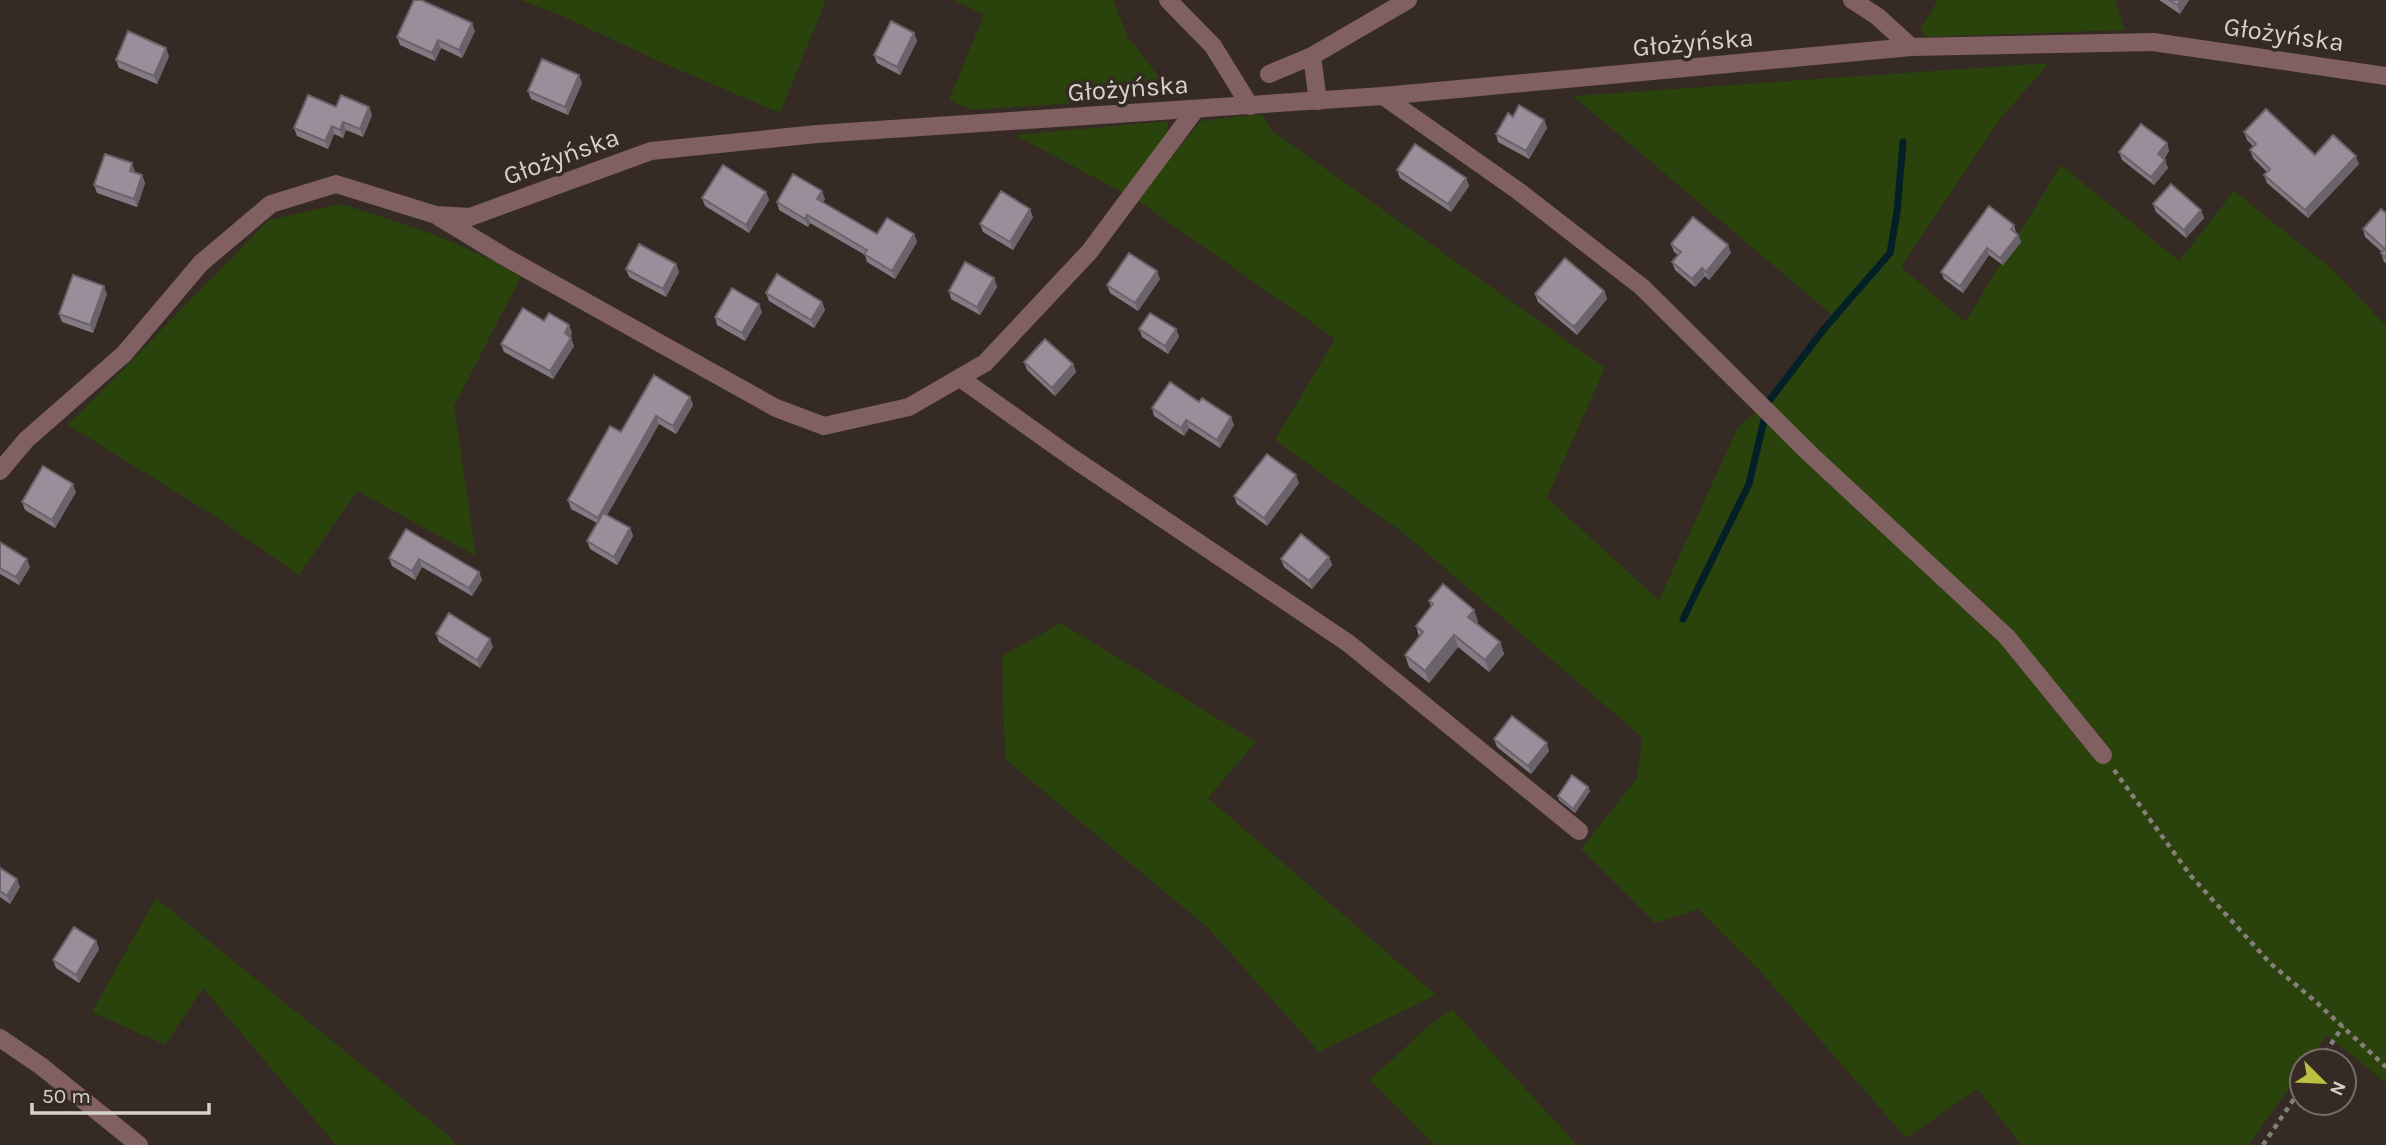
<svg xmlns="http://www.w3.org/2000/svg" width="2386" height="1145" viewBox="0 0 2386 1145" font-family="Karla,sans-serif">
  <rect width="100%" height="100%" fill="#352b24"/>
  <!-- green -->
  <g fill="#2a420c">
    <path d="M521 0H826L780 113 665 64 562 16Z"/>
    <path d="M953 0H1113L1128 37 1174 96 972 110 949 100 984 15Z"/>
    <path d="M1938 0H2115L2125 30 1926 37 1920 29Z"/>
    <path d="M2049 63 2001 118 1901 267 1965 322 2061 165 2179 261 2234 191 2333 270 2386 326V1083L2327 1035 2308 1061H2302V1070L2249 1145H2021L1978 1089 1906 1138 1759 970 1698 909 1655 923 1581 849 1637 778 1642 737 1406 535 1275 440 1335 339 1137 200 1201 121 1262 114 1271 130 1605 368 1547 498 1659 600 1738 427 1769 401 1831 314 1573 96Z"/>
    <path d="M1168 121 1167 137 1125 194 1015 135Z"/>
    <path d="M341 204C406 224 462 241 521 277L454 406 476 556 357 491 299 575 216 517 68 425 269 220Z"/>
    <path d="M1061 623 1256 742 1208 798 1436 995 1319 1052 1207 927 1005 759 1002 656Z"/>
    <path d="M156 898 448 1135 456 1145H336L203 988 165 1045 92 1012Z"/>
    <path d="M1452 1009 1577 1145H1434L1370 1080 1426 1028Z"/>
  </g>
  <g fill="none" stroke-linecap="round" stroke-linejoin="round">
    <!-- stream -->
    <g stroke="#032027" stroke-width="7">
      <path d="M1769 401 1824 329 1890 253 1897 212 1903 142"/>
      <path d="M1683 619 1749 484 1764 420"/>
    </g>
    <!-- path -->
    <g stroke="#877f79" stroke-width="4.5" stroke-dasharray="5 5" stroke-linecap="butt">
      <path d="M2114 770 2191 876 2270 963 2315 1001 2386 1067"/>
      <path d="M2320 1061 2343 1026"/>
      <path d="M2263 1145 2302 1087"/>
    </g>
    <!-- minor -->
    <g stroke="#806061" stroke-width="18">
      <path d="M1168 0 1213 46 1250 106"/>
      <path d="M1852 0 1877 16 1911 47"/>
      <path d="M1269 74 1312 56"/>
      <path d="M1383 96 1517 190 1642 287 1809 453 2007 637 2103 755"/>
      <path d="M1318 101 1312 56 1408 0"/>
      <path d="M439 217 505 257 776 408 824 426 909 407 985 363 1090 251 1195 110"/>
      <path d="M960 378 1071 457 1348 643 1579 831"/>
      <path d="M0 471 26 440 124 354 201 263 271 204 336 184 436 215 470 217 651 151 817 134 1383 96 1911 47 2153 42 2386 76"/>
      <path d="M0 1038 41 1066 139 1145"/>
    </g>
  </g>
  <!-- wall -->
  <g fill="#847a84">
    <path d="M2159 0H2189L2180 14Z"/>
    <path d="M475 31 462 58 441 48 435 61 400 45 397 37Z"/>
    <path d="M914 33 917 41 900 75 877 63 874 55Z"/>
    <path d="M169 56 157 84 119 68 116 60Z"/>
    <path d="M582 83 568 115 531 99 528 91Z"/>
    <path d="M336 107H369L372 115 363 137 346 130 343 138 334 134 328 149 297 136 294 128Z"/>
    <path d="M1513 117 1544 120 1547 128 1529 159 1498 142 1496 134Z"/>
    <path d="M2244 132 2315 155 2359 164 2308 218 2267 183 2264 175 2267 172 2253 158 2250 150 2254 147 2247 140Z"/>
    <path d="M2167 143 2169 151 2164 159 2168 168 2154 185 2122 160 2119 152Z"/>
    <path d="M1397 170 1466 178 1469 186 1451 212 1400 178Z"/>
    <path d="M135 172 142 175 145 183 137 207 97 193 94 185Z"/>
    <path d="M766 192 769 200 749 233 705 206 702 198Z"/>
    <path d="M825 199 823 202 877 234H914L917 242 895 279 867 262 865 255 810 223 808 227 779 210 777 202Z"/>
    <path d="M2153 204 2201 210 2204 218 2186 238 2156 212Z"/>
    <path d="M2386 213V263L2384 262 2381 253 2382 252 2365 237 2363 229Z"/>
    <path d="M1033 217 1013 250 983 232 980 224Z"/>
    <path d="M2014 225 2016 233 2018 235 2021 242 2003 265 1989 255 1963 293 1944 279 1941 272Z"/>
    <path d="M1671 244 1731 253 1709 280 1705 276 1695 287 1675 270 1672 262 1678 255 1674 252Z"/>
    <path d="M676 264 679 272 666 297 629 277 626 269Z"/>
    <path d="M994 278 997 287 980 315 951 299 949 291Z"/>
    <path d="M1160 279 1138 311 1110 293 1107 285Z"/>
    <path d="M1604 291 1607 299 1577 335 1538 302 1535 294Z"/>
    <path d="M766 293 822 302 825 310 814 328 769 301Z"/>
    <path d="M107 294 93 333 62 322 59 314Z"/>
    <path d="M762 312 745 341 717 325 715 317Z"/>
    <path d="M544 321 569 325 572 333 570 337 574 346 553 379 504 352 501 344Z"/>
    <path d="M1139 329H1176L1179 337 1168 354 1142 337Z"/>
    <path d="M1024 362 1073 364 1076 372 1055 396 1027 370Z"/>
    <path d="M690 397 693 405 676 434 659 424 607 515 630 528 633 536 617 565 590 549 587 541 597 523 571 509 568 500 621 432Z"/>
    <path d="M1199 402 1234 425 1220 448 1189 428 1184 436 1154 416 1152 408Z"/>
    <path d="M1299 483 1267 526 1237 504 1234 496Z"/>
    <path d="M76 492 55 528 25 510 22 502Z"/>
    <path d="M406 529 479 572 482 580 472 596 422 567 415 580 392 566 389 558Z"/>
    <path d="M0 542 30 567 19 585 0 574Z"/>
    <path d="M1329 557 1332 565 1312 589 1284 567 1281 559Z"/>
    <path d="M1429 601 1478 621 1477 623 1500 642 1504 654 1489 672 1458 647 1429 683 1409 667 1405 655 1419 637 1416 626 1431 607Z"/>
    <path d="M436 634 493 647 480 668 439 642Z"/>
    <path d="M1494 739 1549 751 1531 774 1497 747Z"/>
    <path d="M1588 787 1590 791 1575 813 1559 800 1558 796Z"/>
    <path d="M0 868 20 887 10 904 0 897Z"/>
    <path d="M96 941 99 949 79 983 56 968 53 960Z"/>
  </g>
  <!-- shaded-wall -->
  <g fill="#6b636b">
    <path d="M2181 0H2189L2180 14 2177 5Z"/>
    <path d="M472 23 475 31 462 58 459 50Z"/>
    <path d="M914 33 917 41 900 75 897 67Z"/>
    <path d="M438 40 441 48 435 61 432 53Z"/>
    <path d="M166 48 169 56 157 84 154 76Z"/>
    <path d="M579 75 582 83 568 115 565 107Z"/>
    <path d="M369 107 372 115 363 137 360 129Z"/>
    <path d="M1544 120 1547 128 1529 159 1526 151Z"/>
    <path d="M343 122 346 130 343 138 340 130Z"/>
    <path d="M332 126 334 134 328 149 325 141Z"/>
    <path d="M2167 143 2169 151 2161 162 2158 154Z"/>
    <path d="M2356 156 2359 164 2308 218 2305 210Z"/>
    <path d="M2165 160 2168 168 2154 185 2151 177Z"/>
    <path d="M132 163 135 172 133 179 130 171Z"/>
    <path d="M142 175 145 183 137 207 134 199Z"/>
    <path d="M1466 178 1469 186 1451 212 1448 204Z"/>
    <path d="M822 191 825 199 820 207 817 199Z"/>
    <path d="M766 192 769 200 749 233 746 225Z"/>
    <path d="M1030 209 1033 217 1013 250 1010 242Z"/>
    <path d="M2201 210 2204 218 2186 238 2184 230Z"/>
    <path d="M807 215 810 223 808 227 805 219Z"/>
    <path d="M914 234 917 242 895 279 892 271Z"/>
    <path d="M2018 235 2021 242 2003 265 2000 258Z"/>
    <path d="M1728 245 1731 253 1709 280 1706 272Z"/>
    <path d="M1987 248 1989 255 1963 293 1960 286Z"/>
    <path d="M676 264 679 272 666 297 663 289Z"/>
    <path d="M1702 268 1705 276 1695 287 1692 279Z"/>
    <path d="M1157 271 1160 279 1138 311 1135 303Z"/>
    <path d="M994 278 997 287 980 315 977 307Z"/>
    <path d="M104 286 107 294 93 333 90 325Z"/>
    <path d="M1604 291 1607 299 1577 335 1574 327Z"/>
    <path d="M822 302 825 310 814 328 811 320Z"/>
    <path d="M759 304 762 312 745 341 742 333Z"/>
    <path d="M569 325 572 333 568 341 565 333Z"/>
    <path d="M1176 329 1179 337 1168 354 1165 346Z"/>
    <path d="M571 338 574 346 553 379 550 371Z"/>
    <path d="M1073 364 1076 372 1055 396 1052 388Z"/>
    <path d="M690 397 693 405 676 434 673 426Z"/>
    <path d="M656 416 659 424 601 526 598 518Z"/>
    <path d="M1231 417 1234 425 1220 448 1217 440Z"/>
    <path d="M1186 420 1189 428 1184 436 1181 428Z"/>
    <path d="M1296 475 1299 483 1267 526 1264 518Z"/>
    <path d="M73 484 76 492 55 528 52 520Z"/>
    <path d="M630 528 633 536 617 565 614 557Z"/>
    <path d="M1329 557 1332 565 1312 589 1309 581Z"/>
    <path d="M27 559 30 567 19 585 16 577Z"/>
    <path d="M419 559 422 567 415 580 412 571Z"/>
    <path d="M479 572 482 580 472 596 469 588Z"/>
    <path d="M1474 610 1478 621 1473 629 1468 617Z"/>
    <path d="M1454 635 1458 647 1429 683 1425 671Z"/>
    <path d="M490 639 493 647 480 668 477 660Z"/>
    <path d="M1500 642 1504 654 1489 672 1485 660Z"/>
    <path d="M1547 743 1549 751 1531 774 1528 766Z"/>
    <path d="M1588 787 1590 791 1575 813 1573 809Z"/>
    <path d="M17 879 20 887 10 904 7 896Z"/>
    <path d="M96 941 99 949 79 983 76 975Z"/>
  </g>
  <!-- building -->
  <g fill="#998e99" stroke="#6b636b" stroke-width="2">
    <path d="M414 0H421L472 23 459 50 438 40 432 53 397 37Z"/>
    <path d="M2169 0H2181L2177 5Z"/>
    <path d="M891 21 914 33 897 67 874 55Z"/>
    <path d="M128 31 166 48 154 76 116 60Z"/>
    <path d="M542 59 579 75 565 107 528 91Z"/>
    <path d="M308 95 336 107 341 95 369 107 360 129 343 122 340 130 332 126 325 141 294 128Z"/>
    <path d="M1519 105 1544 120 1526 151 1496 134 1508 113 1513 117Z"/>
    <path d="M2266 109 2315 155 2333 135 2356 156 2305 210 2264 175 2270 169 2250 150 2256 144 2244 132Z"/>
    <path d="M2141 124 2167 143 2158 154 2165 160 2151 177 2119 152Z"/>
    <path d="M1415 144 1466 178 1448 204 1397 170Z"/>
    <path d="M105 154 132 163 130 171 142 175 134 199 94 185Z"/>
    <path d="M723 165 766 192 746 225 702 198Z"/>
    <path d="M793 174 822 191 817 199 877 234 887 218 914 234 892 271 864 254 867 250 807 215 805 219 777 202Z"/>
    <path d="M2171 184 2201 210 2184 230 2153 204Z"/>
    <path d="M1001 191 1030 209 1010 242 980 224Z"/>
    <path d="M1989 206 2014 225 2011 229 2018 235 2000 258 1987 248 1960 286 1941 272Z"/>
    <path d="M2381 209 2386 213V258L2381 253 2385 249 2363 229Z"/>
    <path d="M1693 217 1728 245 1706 272 1702 268 1692 279 1672 262 1681 252 1671 244Z"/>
    <path d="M639 244 676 264 663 289 626 269Z"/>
    <path d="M1129 253 1157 271 1135 303 1107 285Z"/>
    <path d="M1565 258 1604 291 1574 327 1535 294Z"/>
    <path d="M965 262 994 278 977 307 949 291Z"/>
    <path d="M777 274 822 302 811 320 766 293Z"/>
    <path d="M73 275 104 286 90 325 59 314Z"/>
    <path d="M732 288 759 304 742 333 715 317Z"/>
    <path d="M523 308 544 321 549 313 569 325 565 333 571 338 550 371 501 344Z"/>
    <path d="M1150 313 1176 329 1165 346 1139 329Z"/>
    <path d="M1045 339 1073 364 1052 388 1024 362Z"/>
    <path d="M654 375 690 397 673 426 656 416 598 518 568 500 610 426 621 432Z"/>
    <path d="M1170 382 1199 402 1202 398 1231 417 1217 440 1186 420 1181 428 1152 408Z"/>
    <path d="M1267 454 1296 475 1264 518 1234 496Z"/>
    <path d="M43 466 73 484 52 520 22 502Z"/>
    <path d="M603 513 630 528 614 557 587 541Z"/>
    <path d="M406 529 479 572 469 588 419 559 412 571 389 558Z"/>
    <path d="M1301 534 1329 557 1309 581 1281 559Z"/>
    <path d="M0 542 27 559 16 577 0 568Z"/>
    <path d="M1443 584 1474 610 1468 617 1500 642 1485 660 1454 635 1425 671 1405 655 1423 632 1416 626 1433 604 1429 601Z"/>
    <path d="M449 613 490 639 477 660 436 634Z"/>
    <path d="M1512 716 1547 743 1528 766 1494 739Z"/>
    <path d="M1572 775 1588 787 1573 809 1558 796Z"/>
    <path d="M0 868 17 879 7 896 0 891Z"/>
    <path d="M74 927 96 941 76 975 53 960Z"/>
  </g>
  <g text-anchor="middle" stroke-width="7" stroke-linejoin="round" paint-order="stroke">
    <!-- street labels -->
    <g font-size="26" fill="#d7d1cc" stroke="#352b24">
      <text transform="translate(2284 34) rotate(8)" y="9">Głożyńska</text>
      <text transform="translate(1693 42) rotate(-5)" y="9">Głożyńska</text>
      <text transform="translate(1128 88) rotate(-4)" y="9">Głożyńska</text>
      <text transform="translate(561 156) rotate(-20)" y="9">Głożyńska</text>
    </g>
  </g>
  <!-- north arrow -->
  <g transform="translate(2323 1082) rotate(114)"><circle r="33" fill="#352b24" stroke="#766d67" stroke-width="2"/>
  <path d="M0-5L12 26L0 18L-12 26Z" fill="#bdbf43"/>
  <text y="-10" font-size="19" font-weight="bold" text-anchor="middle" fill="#d7d1cc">N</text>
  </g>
  <!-- scale -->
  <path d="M32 1103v10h177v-10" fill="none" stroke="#d7d1cc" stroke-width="3.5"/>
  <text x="42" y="1103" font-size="21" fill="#d7d1cc" stroke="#352b24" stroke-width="5" paint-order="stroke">50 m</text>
</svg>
